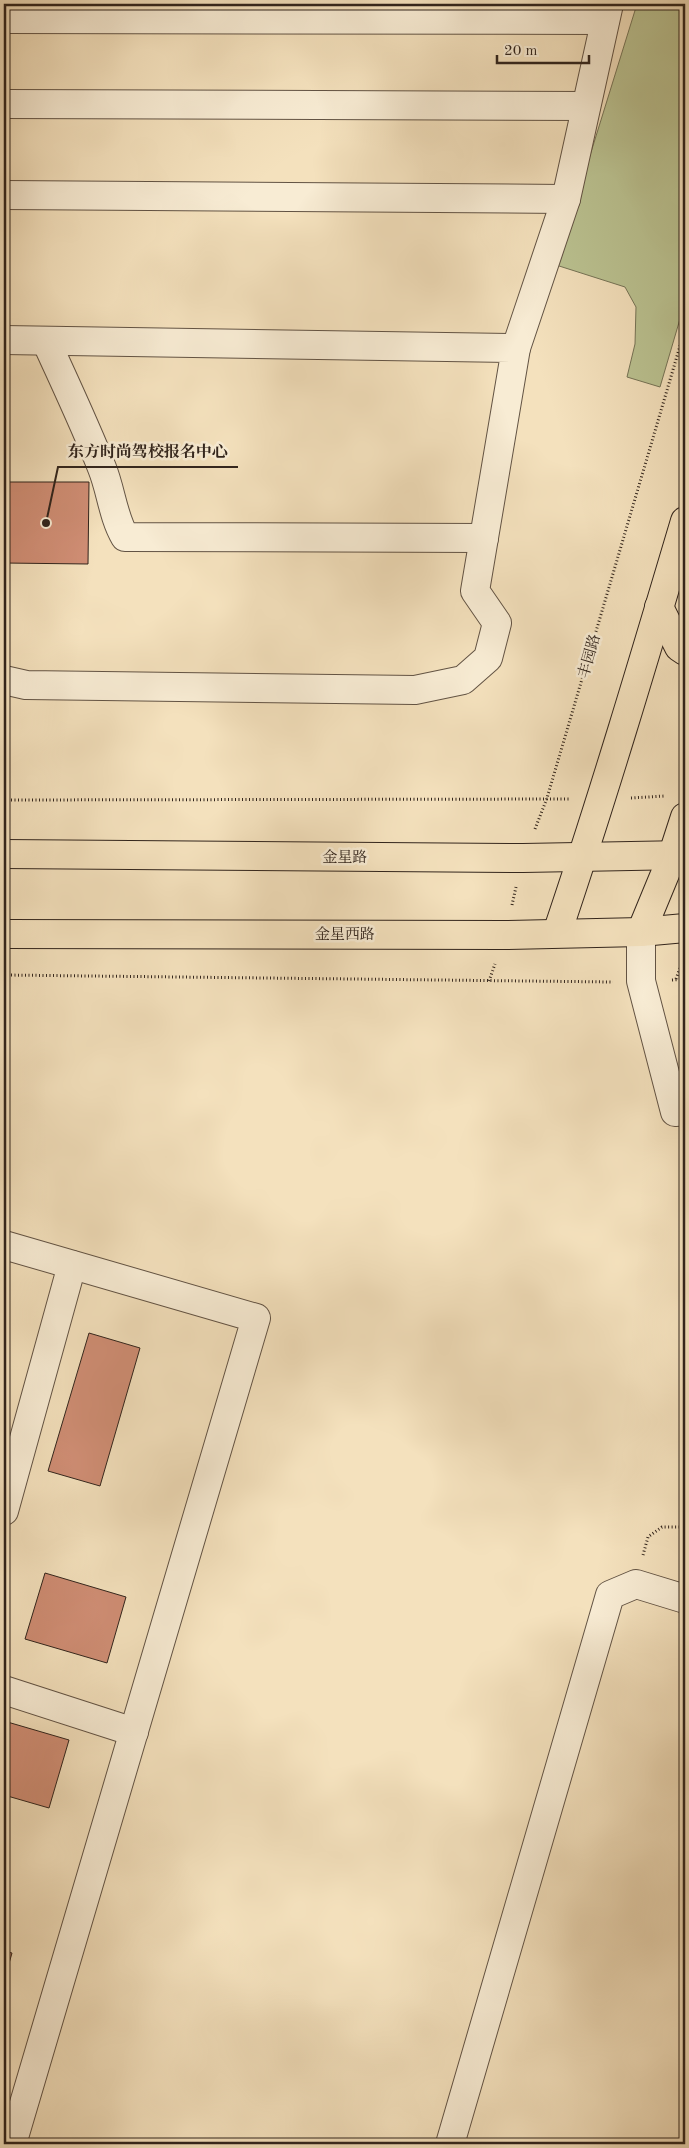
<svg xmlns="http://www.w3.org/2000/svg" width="689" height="2148" viewBox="0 0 689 2148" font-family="'Old Standard TT','Noto Serif SC',serif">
  <rect width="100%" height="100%" fill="#f4e1bd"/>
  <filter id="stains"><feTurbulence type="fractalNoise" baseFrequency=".004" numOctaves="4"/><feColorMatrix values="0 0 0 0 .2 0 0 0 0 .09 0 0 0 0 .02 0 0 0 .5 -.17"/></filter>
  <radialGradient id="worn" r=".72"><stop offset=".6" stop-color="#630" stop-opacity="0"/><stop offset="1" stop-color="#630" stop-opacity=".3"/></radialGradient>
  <!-- green -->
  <path fill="#bbc392" stroke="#767457" d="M637 4H685V302L660 387 627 377 635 344 636 307 625 287 556 265Z"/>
  <!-- building -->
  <g fill="#d08e75" stroke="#31241c">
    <path d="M4 482H89L88 564 4 563Z"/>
    <path d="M89 1333 140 1348 100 1486 48 1471Z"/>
    <path d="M45 1573 126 1597 107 1663 25 1639Z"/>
    <path d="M4 1721 69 1740 49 1808 4 1795Z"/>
    <path d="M4 1951 12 1953 4 1981Z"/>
  </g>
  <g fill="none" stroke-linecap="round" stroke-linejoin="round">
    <!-- minor casing -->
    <g stroke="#625344" stroke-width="30">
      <g id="minor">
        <path d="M4 19 605 20"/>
        <path d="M4 104 586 106"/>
        <path d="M4 195 566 199"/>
        <path d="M4 340 516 348 475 591 497 623 488 658 463 680 415 690 26 685 4 680"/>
        <path d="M46 341C65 383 85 425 102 468 111 490 113 517 125 537L484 538"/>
        <path d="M516 348 566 199 609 4"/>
        <path d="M641 932V981L675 1112 685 1111"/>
        <path d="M4 1245 256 1318 12 2144"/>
        <path d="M4 1511 72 1265"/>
        <path d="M4 1690 134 1732"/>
        <path d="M450 2144 610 1595 636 1584 685 1599"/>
      </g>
    </g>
    <!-- major casing -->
    <g stroke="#31241c" stroke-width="30">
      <g id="major">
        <path d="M659 607 679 647 685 651"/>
        <path d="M4 854 523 858 685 855"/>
        <path d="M641 932 672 857 685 817"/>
        <path d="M557 933C603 797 644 659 685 521"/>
        <path d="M4 934 506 935 641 932 685 928"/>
      </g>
    </g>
    <!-- path -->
    <g stroke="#31241c" stroke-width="3" stroke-dasharray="1 2.5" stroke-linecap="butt">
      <path d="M631 798 665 796"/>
      <path d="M4 800 570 799"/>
      <path d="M535 829 547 798 685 329"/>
      <path d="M512 905 516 887"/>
      <path d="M4 975 613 982"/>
      <path d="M676 979 684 957"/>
      <path d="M672 980 685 979"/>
      <path d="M489 981 495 964"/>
      <path d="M643 1555 648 1537 662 1527H685"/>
    </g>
    <!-- minor -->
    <use href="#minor" stroke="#f8ecd4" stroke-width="28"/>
    <!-- major -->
    <use href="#major" stroke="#f4e1bd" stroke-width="28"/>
  </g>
  <g text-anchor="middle" stroke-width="5" stroke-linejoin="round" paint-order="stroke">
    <!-- street labels -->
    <g font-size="15" fill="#31241c" stroke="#f8ecd4">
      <text transform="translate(589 656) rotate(-74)" y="5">丰园路</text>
      <text x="345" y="862">金星路</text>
      <text x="345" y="939">金星西路</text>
    </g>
  </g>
  <!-- callouts -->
  <path fill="none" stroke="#31241c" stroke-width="2" d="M46 523L58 467H238"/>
  <circle fill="#31241c" stroke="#f8ecd4" stroke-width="2" cx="46" cy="523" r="5"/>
  <g font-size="16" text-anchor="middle" font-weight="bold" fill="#31241c" stroke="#f8ecd4" stroke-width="5" stroke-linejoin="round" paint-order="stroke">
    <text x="148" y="457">东方时尚驾校报名中心</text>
  </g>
  <!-- margin -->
  <rect width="689" height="2148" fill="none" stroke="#f4e1bd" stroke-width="20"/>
  <rect x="5" y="5" width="679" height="2138" fill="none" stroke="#31241c" stroke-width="2.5"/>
  <rect x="10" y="10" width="669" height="2128" fill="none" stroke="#31241c"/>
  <!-- scale -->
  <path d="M497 55v8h92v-8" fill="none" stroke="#31241c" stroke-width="2.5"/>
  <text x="504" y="55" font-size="15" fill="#31241c" stroke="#f8ecd4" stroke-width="4" paint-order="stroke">20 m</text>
  <rect width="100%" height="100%" filter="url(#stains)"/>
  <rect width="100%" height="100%" fill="url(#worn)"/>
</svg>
